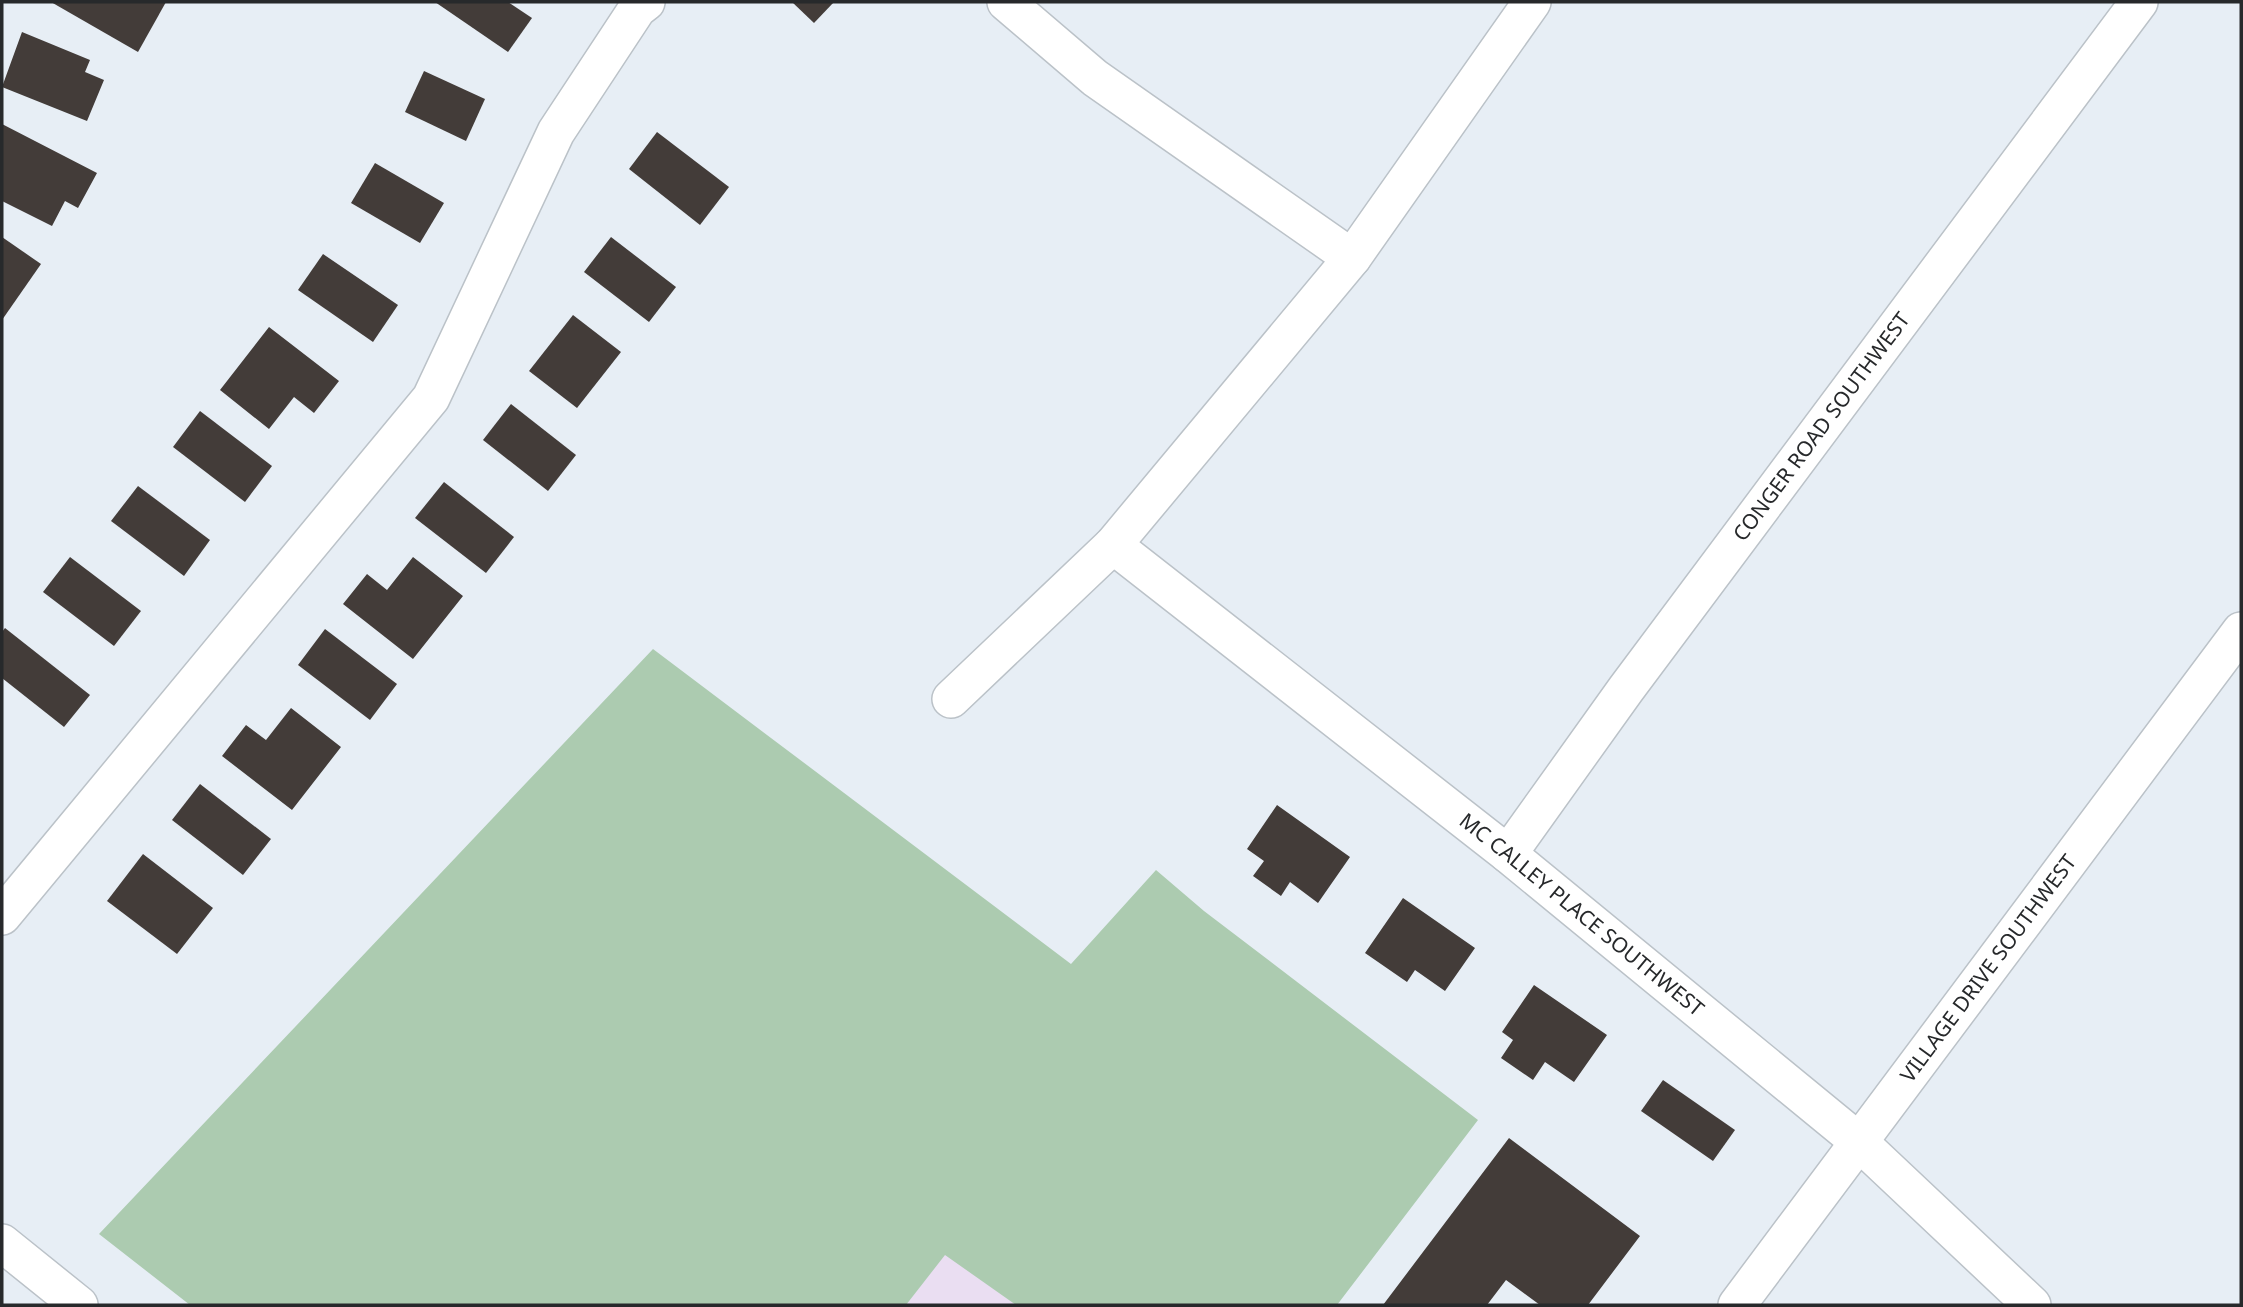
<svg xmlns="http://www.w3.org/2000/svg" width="2243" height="1307" viewBox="0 0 2243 1307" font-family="'Noto Sans',sans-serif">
  <rect width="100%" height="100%" fill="#e7eef5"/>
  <!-- commercial -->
  <path fill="#eadef2" d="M945 1254 1016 1305H906Z"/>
  <!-- green -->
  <path fill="#accbb0" d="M653 649 1071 964 1156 870 1204 911 1478 1120 1337 1305H1016L945 1255 906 1305H190L99 1234Z"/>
  <!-- building -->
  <g fill="#433c39">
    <path d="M51 2H166L138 52Z"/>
    <path d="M435 2H508L532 18 508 52Z"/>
    <path d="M792 2H834L814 23Z"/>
    <path d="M22 32 90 60 85 72 104 80 87 121 2 87Z"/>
    <path d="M424 71 485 99 466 141 405 112Z"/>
    <path d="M2 124 97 173 78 208 65 201 52 226 2 201Z"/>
    <path d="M657 132 729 187 700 225 629 169Z"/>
    <path d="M375 163 444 203 420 243 351 203Z"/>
    <path d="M2 237 41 264 2 320Z"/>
    <path d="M611 237 676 287 649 322 584 272Z"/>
    <path d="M323 254 398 305 373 342 298 290Z"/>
    <path d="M573 315 621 352 577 408 529 371Z"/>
    <path d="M269 327 339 381 314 413 294 397 269 429 220 390Z"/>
    <path d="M511 404 576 455 548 491 483 440Z"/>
    <path d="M200 411 272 466 245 502 173 447Z"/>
    <path d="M444 482 514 537 486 573 415 518Z"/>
    <path d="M138 486 210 540 184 576 111 521Z"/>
    <path d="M70 557 141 611 114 646 43 592Z"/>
    <path d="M413 557 463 596 413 659 343 604 367 574 387 590Z"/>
    <path d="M5 628 90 695 64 727 2 678V632Z"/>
    <path d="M325 629 397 684 370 720 298 665Z"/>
    <path d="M291 708 341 747 292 810 222 756 246 725 266 740Z"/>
    <path d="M200 784 271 839 243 875 172 820Z"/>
    <path d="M1277 805 1350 857 1318 903 1290 882 1281 896 1253 876 1264 861 1247 849Z"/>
    <path d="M143 854 213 908 177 954 107 901Z"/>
    <path d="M1403 898 1475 948 1445 991 1415 970 1407 982 1365 953Z"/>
    <path d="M1534 985 1607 1035 1574 1082 1545 1062 1533 1080 1501 1058 1513 1040 1502 1032Z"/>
    <path d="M1663 1080 1735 1130 1713 1161 1641 1111Z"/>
    <path d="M1509 1138 1640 1236 1588 1305H1540L1506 1280 1487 1305H1383Z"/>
  </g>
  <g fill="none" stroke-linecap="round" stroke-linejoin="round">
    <!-- street casing -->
    <g stroke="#bbc2c8" stroke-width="40">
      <g id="street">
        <path d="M1006 2 1095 78 1352 258"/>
        <path id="s1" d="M1113 545 1508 854 1858 1141 2032 1305"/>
        <path d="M951 699 1113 545 1352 258 1532 2"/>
        <path id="s2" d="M1508 854 1626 689 2139 2"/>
        <path d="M2 916 431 398 556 132 637 9 646 2"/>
        <path d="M2 1243 79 1305"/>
        <path id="s3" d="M1737 1305 2241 631"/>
      </g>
    </g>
    <!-- street -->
    <use href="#street" stroke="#fff" stroke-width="37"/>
  </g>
  <g text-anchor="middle" stroke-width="7" stroke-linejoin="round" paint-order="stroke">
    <!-- street labels -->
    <g font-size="21" fill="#27292b" stroke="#f7fbff">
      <text dy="7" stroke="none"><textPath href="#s2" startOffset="530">CONGER ROAD SOUTHWEST</textPath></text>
      <text dy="7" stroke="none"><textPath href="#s1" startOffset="597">MC CALLEY PLACE SOUTHWEST</textPath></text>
      <text dy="7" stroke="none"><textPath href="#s3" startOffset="420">VILLAGE DRIVE SOUTHWEST</textPath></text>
    </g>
  </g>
  <!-- border -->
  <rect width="2243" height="1307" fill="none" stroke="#27292b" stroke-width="7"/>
</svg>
